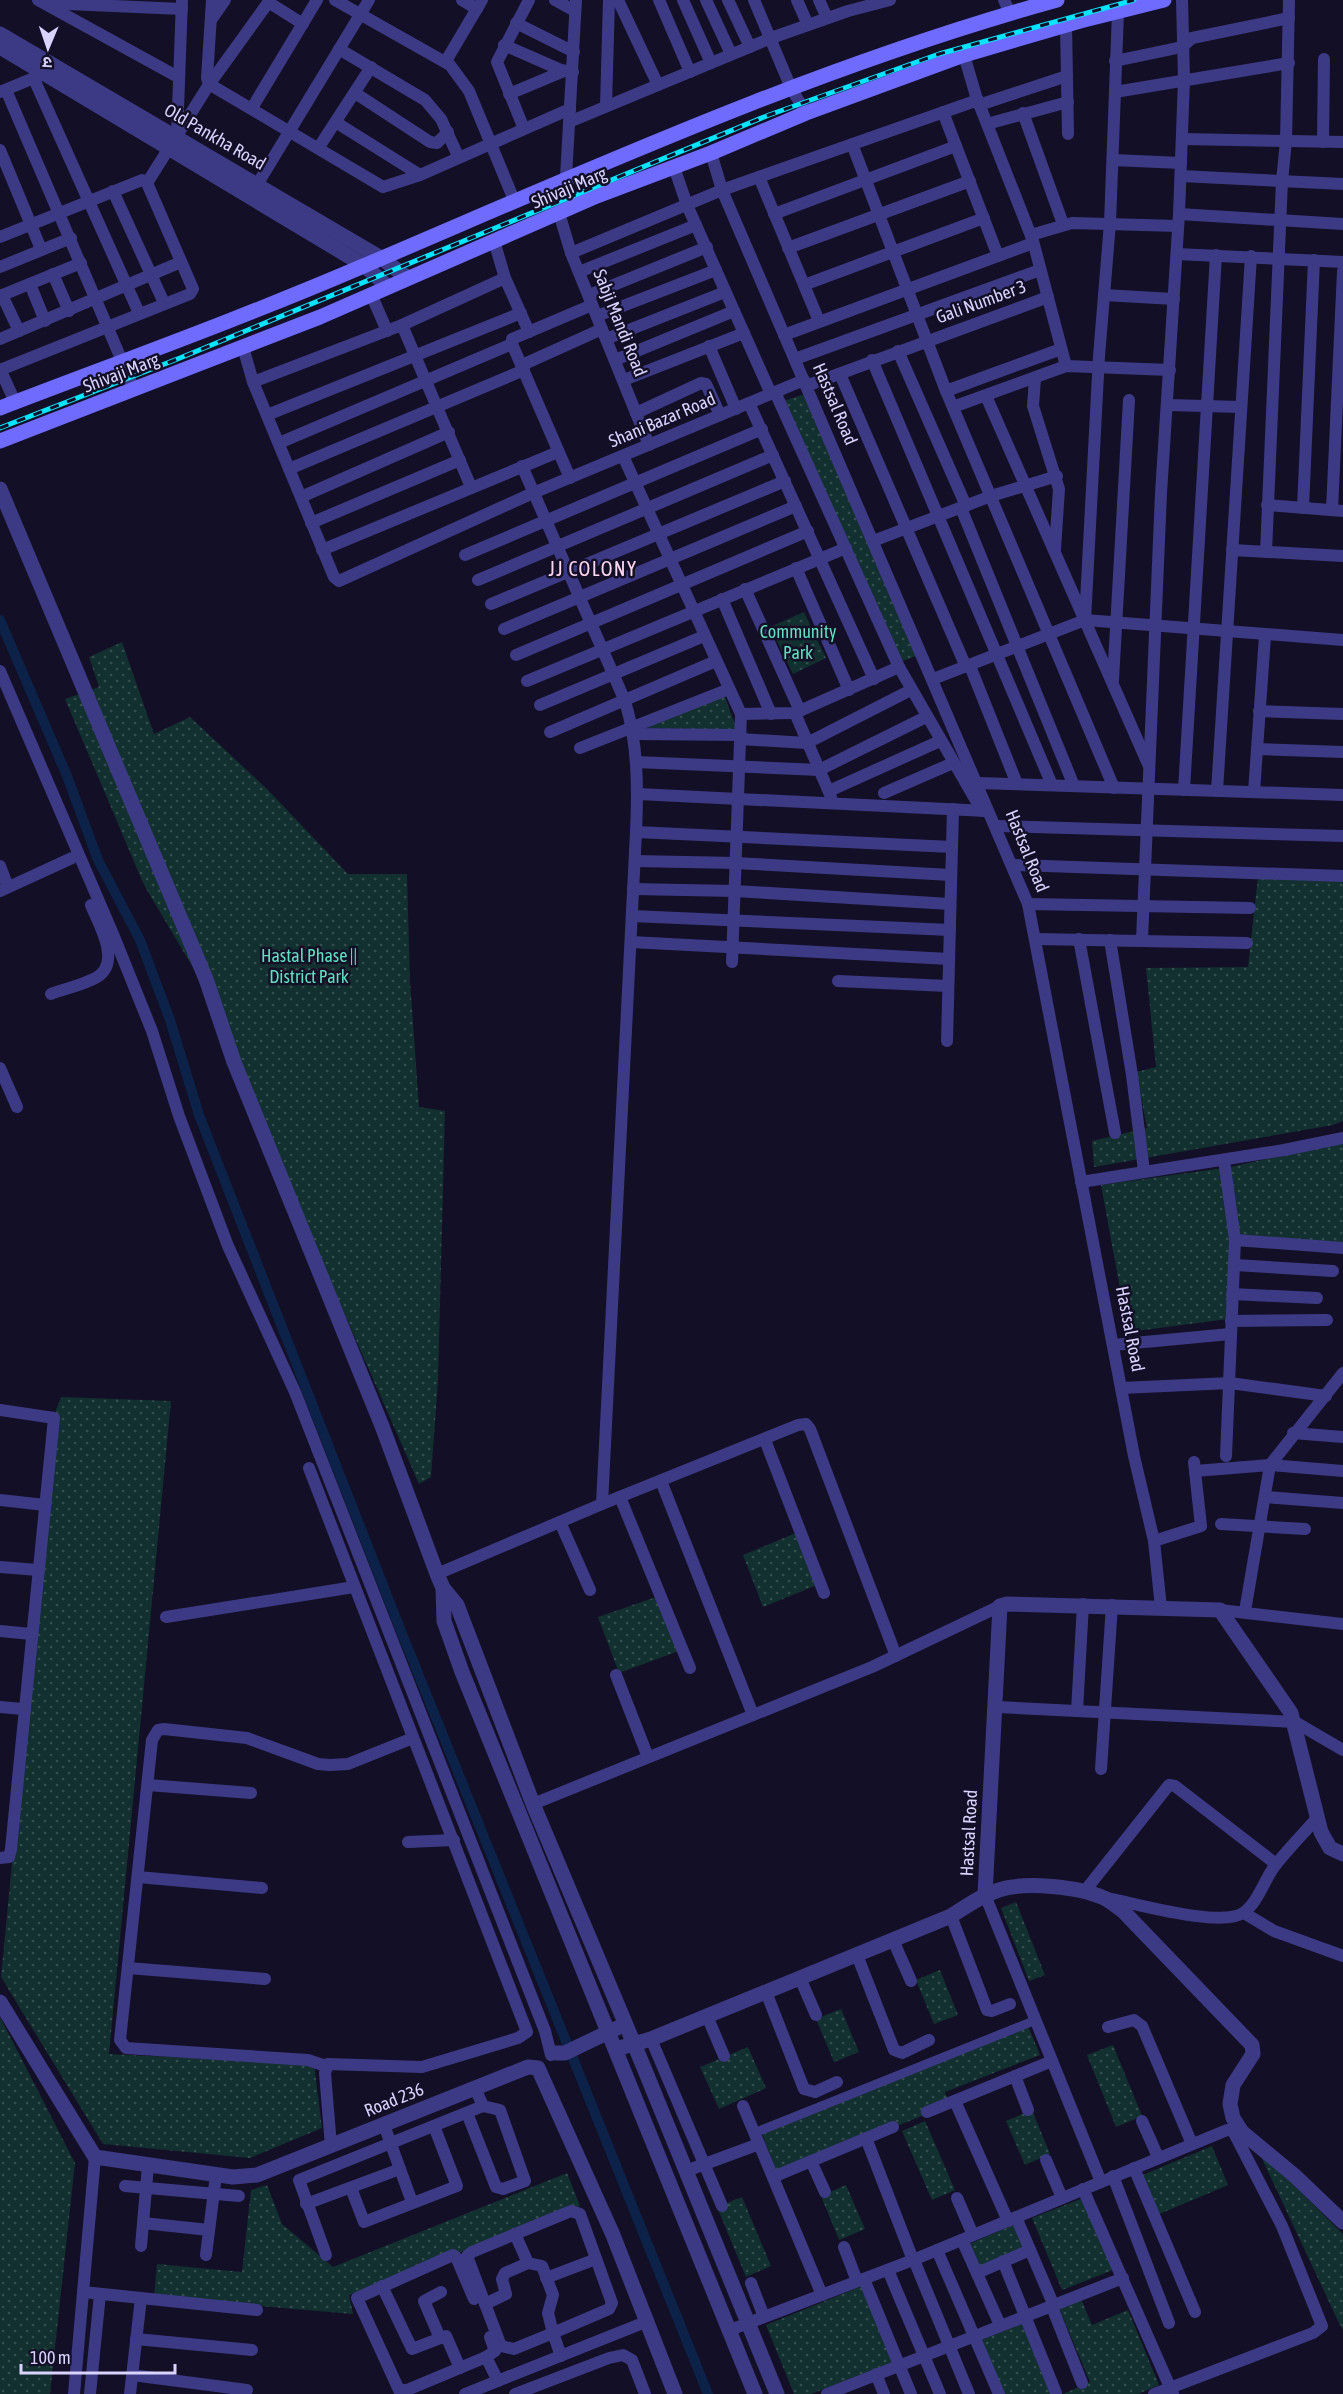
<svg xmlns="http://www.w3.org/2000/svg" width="1343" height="2394" viewBox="0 0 1343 2394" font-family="'Asap Condensed','Noto Sans Devanagari',sans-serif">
  <defs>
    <pattern id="park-dots" width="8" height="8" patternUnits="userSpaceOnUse" patternTransform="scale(1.5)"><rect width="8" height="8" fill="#12302f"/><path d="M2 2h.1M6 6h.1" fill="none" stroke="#344d4e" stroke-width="1.8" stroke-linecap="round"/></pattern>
  </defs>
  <rect width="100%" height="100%" fill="#130f26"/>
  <!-- park -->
  <g fill="url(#park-dots)">
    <path d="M805 394 916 656 897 663 783 401Z"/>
    <path d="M804 612 826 658 793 674 770 627Z"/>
    <path d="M122 642 154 734 190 717 267 789 348 874H407L410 981 419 1107 445 1111 438 1381 431 1477 419 1484 299 1210 227 1025 144 885 65 699 99 687 89 657Z"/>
    <path d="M724 694 737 730 647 728Z"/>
    <path d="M1258 877 1343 879V1121L1333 1125 1094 1167 1092 1141 1147 1128 1136 1072 1156 1067 1146 968 1248 967Z"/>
    <path d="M1343 1142V1243L1239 1241 1236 1318 1128 1332 1101 1185 1230 1167Z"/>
    <path d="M61 1397 171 1401 109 2054 314 2064 322 2128 250 2158 103 2144 1 1977 56 1410Z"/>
    <path d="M796 1533 817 1585 763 1607 743 1555Z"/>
    <path d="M659 1596 679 1651 619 1673 598 1617Z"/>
    <path d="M1016 1902 1045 1975 1029 1981 1001 1908Z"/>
    <path d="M940 1970 958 2015 934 2024 916 1980Z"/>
    <path d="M841 2009 859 2052 834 2062 816 2019Z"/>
    <path d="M0 2017 75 2163 50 2394H0Z"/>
    <path d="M1026 2021 1040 2055 945 2092 950 2105 777 2173 759 2126Z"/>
    <path d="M1113 2045 1142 2116 1116 2127 1087 2055Z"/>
    <path d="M748 2047 766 2088 719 2109 700 2067Z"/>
    <path d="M1032 2110 1050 2154 1025 2165 1006 2121Z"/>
    <path d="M925 2121 955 2190 932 2200 902 2131Z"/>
    <path d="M1212 2146 1228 2185 1157 2215 1140 2176Z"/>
    <path d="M1258 2150 1343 2234V2330L1338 2321Z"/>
    <path d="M567 2173 580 2206 349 2295 353 2314 154 2297 157 2264 242 2272 251 2190 267 2185 282 2224 333 2267Z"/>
    <path d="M846 2185 865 2229 839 2240 821 2196Z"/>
    <path d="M742 2197 771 2266 746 2277 717 2207Z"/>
    <path d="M1083 2198 1113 2270 1062 2290 1032 2218Z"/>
    <path d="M1015 2224 1025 2247 979 2267 969 2244Z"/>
    <path d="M862 2286 894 2362 811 2394H794L766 2325Z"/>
    <path d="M1081 2299 1092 2325 1128 2310 1159 2385 1138 2394H1063L1090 2382 1059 2308Z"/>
    <path d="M1024 2323 1053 2394H1003L981 2340Z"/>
  </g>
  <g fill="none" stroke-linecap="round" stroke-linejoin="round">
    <!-- canal -->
    <path stroke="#0c2248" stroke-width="10" d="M0 620 67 776 98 860 140 940 170 1020 199 1115 399 1626 708 2394"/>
    <!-- pedestrian -->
    <path stroke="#3d3a85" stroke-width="9" d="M754 2133 1036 2020"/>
    <!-- minor -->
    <g stroke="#3d3a85" stroke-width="12">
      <path d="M38 0 178 77"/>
      <path d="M212 0 207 78 209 84 383 187 420 175 570 109"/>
      <path d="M335 0 450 65 469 91 514 200"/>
      <path d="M462 0 477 9"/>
      <path d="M555 0 575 11"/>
      <path d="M618 0 658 85"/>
      <path d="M659 0 690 72"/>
      <path d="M683 0 711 63"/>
      <path d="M706 0 731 54"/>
      <path d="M728 0 750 47"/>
      <path d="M754 0 791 88 806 113"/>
      <path d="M797 0 808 25"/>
      <path d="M819 0 827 18"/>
      <path d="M1004 0 1010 13"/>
      <path d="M268 2 303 24"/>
      <path d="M45 3 182 9"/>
      <path d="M211 20 225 0"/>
      <path d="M516 23 574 52"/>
      <path d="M1066 25 1068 134"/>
      <path d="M504 45 561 70 573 72"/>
      <path d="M339 49 425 100 441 119 458 156"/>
      <path d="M964 55 976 96 1033 241 1066 366"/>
      <path d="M446 61 482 0"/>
      <path d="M1115 61 1182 47 1192 38 1289 18"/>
      <path d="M34 79 139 313"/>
      <path d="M6 90 134 389"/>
      <path d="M0 92 41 75"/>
      <path d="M1115 92 1289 63"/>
      <path d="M355 93 430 142 437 143 448 132"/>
      <path d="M509 94 564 71"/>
      <path d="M979 105 1067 76"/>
      <path d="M606 106 609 0"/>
      <path d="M252 108 317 0"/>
      <path d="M943 112 998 256"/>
      <path d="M1023 113 1063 224"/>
      <path d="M569 122 771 38 848 11 890 0"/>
      <path d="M337 123 420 175"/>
      <path d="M987 124 1068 102"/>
      <path d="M524 129 497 62 529 0"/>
      <path d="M177 136 182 0"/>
      <path d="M1182 139 1286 141"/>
      <path d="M1290 141 1343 142"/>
      <path d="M1323 142 1324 59"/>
      <path d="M852 144 946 391 1114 788"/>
      <path d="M319 147 371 67"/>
      <path d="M0 150 41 249"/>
      <path d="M711 153 722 190 1028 904 1134 1456 1154 1541 1161 1608"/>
      <path d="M1113 160 1181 163"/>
      <path d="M674 167 687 205 771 394"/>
      <path d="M1181 176 1343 184"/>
      <path d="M566 177 576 0"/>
      <path d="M759 177 819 321"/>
      <path d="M147 183 208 86 270 0"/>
      <path d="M257 185 369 0"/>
      <path d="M113 191 164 303"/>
      <path d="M559 213 571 253 649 445"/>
      <path d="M774 214 956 146"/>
      <path d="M1179 214 1343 224"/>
      <path d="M1031 235 1072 223 1178 226"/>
      <path d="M0 237 142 180 147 183 193 289 190 294 0 370"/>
      <path d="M494 241 505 278 529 332"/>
      <path d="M788 248 970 181"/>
      <path d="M571 253 722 190 978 100"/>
      <path d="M1177 254 1343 262"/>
      <path d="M0 267 71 238"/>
      <path d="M579 272 696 225"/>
      <path d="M53 274 69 311"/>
      <path d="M30 284 45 321"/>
      <path d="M804 285 984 218"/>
      <path d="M371 294 387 331"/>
      <path d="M2 295 19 331"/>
      <path d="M589 295 707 247"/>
      <path d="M1104 295 1174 299"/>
      <path d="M0 296 81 263"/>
      <path d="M597 316 716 270"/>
      <path d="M402 325 471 487"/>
      <path d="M784 335 1033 243"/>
      <path d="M0 339 181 262"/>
      <path d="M606 339 725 292"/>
      <path d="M512 344 570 478"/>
      <path d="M709 346 736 409"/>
      <path d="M243 347 253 382 334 577 339 581 533 493 804 380"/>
      <path d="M898 351 966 506"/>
      <path d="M795 359 1040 270"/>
      <path d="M615 360 734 311"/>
      <path d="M872 360 1052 785"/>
      <path d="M522 365 602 329"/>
      <path d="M0 369 15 402"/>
      <path d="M840 374 966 667"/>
      <path d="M1035 378 1033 406 1059 489 1055 549"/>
      <path d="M624 380 744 333"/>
      <path d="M253 382 402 325 505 278"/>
      <path d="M806 386 1048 297"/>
      <path d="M946 391 1061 349"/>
      <path d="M775 392 899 667 982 811"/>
      <path d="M986 396 1148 764"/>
      <path d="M749 403 874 679"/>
      <path d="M1168 405 1241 407"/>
      <path d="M953 407 1066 366 1170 370"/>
      <path d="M636 413 701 383 706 384 720 415"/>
      <path d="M267 415 521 313"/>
      <path d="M279 443 512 344V339L592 305"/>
      <path d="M623 456 741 714 732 962"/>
      <path d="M289 469 524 370"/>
      <path d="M301 497 449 432"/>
      <path d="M1267 505 1343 511"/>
      <path d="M961 508 1074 786"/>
      <path d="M1303 508 1314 260"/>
      <path d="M1332 510 1343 271"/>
      <path d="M311 523 460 460"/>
      <path d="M873 541 991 496 1057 476"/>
      <path d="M322 550 558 452"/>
      <path d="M1232 550 1343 556"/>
      <path d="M1266 552 1282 181 1286 141 1289 0"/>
      <path d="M465 555 762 429"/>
      <path d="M796 568 849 690"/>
      <path d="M478 580 773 455"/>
      <path d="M745 589 800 711"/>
      <path d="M722 599 771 714"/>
      <path d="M491 604 785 481"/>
      <path d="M1085 620 1099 356 1110 223 1118 12"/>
      <path d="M504 629 796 506"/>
      <path d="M516 655 808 531"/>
      <path d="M970 666 1017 784"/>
      <path d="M0 671 113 934 152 1031 179 1116 228 1246 295 1392 545 2031 551 2055"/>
      <path d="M933 679 1085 620 1343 640"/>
      <path d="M1113 680 1129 400"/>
      <path d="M527 681 846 548"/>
      <path d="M540 705 704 636"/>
      <path d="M1259 711 1343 714"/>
      <path d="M795 713 831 797"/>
      <path d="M741 714 795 713 899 667"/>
      <path d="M550 732 716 661"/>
      <path d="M634 734 741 735"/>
      <path d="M740 739 807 743 911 690"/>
      <path d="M580 748 729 689"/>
      <path d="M1257 749 1343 752"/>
      <path d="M636 762 819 770 926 717"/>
      <path d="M978 783 1343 795"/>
      <path d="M1184 790 1216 255"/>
      <path d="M829 791 940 741"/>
      <path d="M1217 791 1251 256"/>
      <path d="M1254 792 1265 636"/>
      <path d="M884 793 953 763"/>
      <path d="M638 794 987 811"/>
      <path d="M997 826 1343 836"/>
      <path d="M636 832 952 847"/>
      <path d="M635 861 736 863 951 875"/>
      <path d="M1013 865 1343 876"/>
      <path d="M0 866 8 887"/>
      <path d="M633 889 735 891 950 904"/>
      <path d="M0 891 72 858"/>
      <path d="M1028 904 1250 908"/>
      <path d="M632 916 950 930"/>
      <path d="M1035 939 1247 943"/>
      <path d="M1079 939 1115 1133"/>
      <path d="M1110 940 1132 1075 1144 1171"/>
      <path d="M1142 940 1161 493 1179 214 1184 79 1182 0"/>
      <path d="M631 942 949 959"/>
      <path d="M838 981 948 986"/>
      <path d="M51 994C63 989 91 983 100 975 120 958 98 923 91 905"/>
      <path d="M947 1041 953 809"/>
      <path d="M0 1068 17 1107"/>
      <path d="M1224 1160 1235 1240 1226 1456"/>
      <path d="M1081 1182 1284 1150 1343 1138"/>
      <path d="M1235 1240 1343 1248"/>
      <path d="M1235 1265 1333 1271"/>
      <path d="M1232 1294 1317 1298"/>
      <path d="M1231 1321 1327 1320"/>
      <path d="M1113 1345 1230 1334"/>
      <path d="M1121 1388 1230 1383 1326 1396"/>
      <path d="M0 1410 54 1418 11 1849 9 1857 0 1858"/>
      <path d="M1293 1433 1343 1437"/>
      <path d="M765 1440 824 1593"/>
      <path d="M309 1468 527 2032 518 2038 422 2067 328 2064 325 2073 331 2146"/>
      <path d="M1195 1471 1270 1465 1343 1471"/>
      <path d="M661 1481 753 1715"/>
      <path d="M620 1497 690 1668"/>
      <path d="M1265 1497 1343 1503"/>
      <path d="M0 1500 45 1505"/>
      <path d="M602 1504 798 1425 806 1424 810 1429 896 1656"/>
      <path d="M560 1522 590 1590"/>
      <path d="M1221 1524 1305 1529"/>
      <path d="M1154 1541 1201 1526 1194 1462"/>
      <path d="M0 1567 38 1570"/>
      <path d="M437 1574 602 1504 636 832C638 788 638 744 625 701L522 466"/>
      <path d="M1220 1610 1343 1624"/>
      <path d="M1245 1611 1270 1465 1343 1373"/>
      <path d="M166 1617 354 1587"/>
      <path d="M0 1631 31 1634"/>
      <path d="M616 1675 648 1757"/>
      <path d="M0 1707 23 1709"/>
      <path d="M997 1707 1295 1722 1343 1750"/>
      <path d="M1077 1711 1083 1604"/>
      <path d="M1101 1769 1112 1605"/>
      <path d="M148 1785 251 1793"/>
      <path d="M533 1804 872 1667 1000 1606"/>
      <path d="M408 1842 454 1840"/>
      <path d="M138 1877 262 1888"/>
      <path d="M1084 1892 1169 1785 1175 1786 1276 1864"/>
      <path d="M985 1895 1101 2182"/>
      <path d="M1106 1898C1135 1903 1220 1928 1243 1913 1257 1904 1264 1881 1274 1867 1287 1850 1303 1834 1317 1818"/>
      <path d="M1244 1913 1274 1931 1343 1956"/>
      <path d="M951 1916 987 2010 992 2011 1010 2004"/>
      <path d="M893 1940 911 1981"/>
      <path d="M857 1955 894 2050 902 2053 929 2040"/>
      <path d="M128 1968 265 1979"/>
      <path d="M800 1978 816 2015"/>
      <path d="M766 1992 804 2089 815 2092 837 2082"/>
      <path d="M707 2016 724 2056"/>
      <path d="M1108 2027 1134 2020 1142 2026 1192 2144"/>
      <path d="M651 2039 722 2206"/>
      <path d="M326 2066 308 2060 126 2048 120 2040 152 1740 158 1730 164 1729 247 1738 318 1764 330 1765 348 1764 413 1738"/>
      <path d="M1015 2076 1028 2110"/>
      <path d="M955 2101 1008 2221"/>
      <path d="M927 2112 1052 2061"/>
      <path d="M467 2113 496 2187 503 2189 525 2181 500 2110 483 2106 475 2088"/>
      <path d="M1142 2121 1158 2157"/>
      <path d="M384 2125 412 2202"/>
      <path d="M866 2138 913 2260"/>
      <path d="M759 2144 822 2295"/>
      <path d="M1046 2160 1062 2198"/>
      <path d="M811 2161 825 2192"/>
      <path d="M1134 2168 1195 2312"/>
      <path d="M686 2171 759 2144 743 2106"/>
      <path d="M1113 2176 1169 2323"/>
      <path d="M773 2177 893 2127"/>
      <path d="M125 2186 239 2196"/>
      <path d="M351 2188 364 2222 457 2186 434 2126"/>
      <path d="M1083 2189 1173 2394"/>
      <path d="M957 2198 973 2235"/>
      <path d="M306 2204 400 2169"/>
      <path d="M1016 2217 1054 2306"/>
      <path d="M143 2223 209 2230"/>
      <path d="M515 2234 528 2263 542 2266 553 2295 548 2313 553 2333 609 2309 612 2303 580 2214 571 2211 472 2252 467 2256 501 2346 514 2349 553 2333 561 2356"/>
      <path d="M962 2240 1000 2325"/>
      <path d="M141 2246 148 2166"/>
      <path d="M844 2247 857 2281"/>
      <path d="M937 2250 999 2394"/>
      <path d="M206 2255 216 2175"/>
      <path d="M326 2255 299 2180 483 2106"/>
      <path d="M914 2260 969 2394"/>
      <path d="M1003 2261 1056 2393"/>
      <path d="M888 2270 940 2394"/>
      <path d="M977 2273 1030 2250"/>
      <path d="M546 2278 596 2259"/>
      <path d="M864 2279 911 2394"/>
      <path d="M751 2283 764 2317"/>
      <path d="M382 2286 412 2349 446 2336 460 2368"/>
      <path d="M83 2292 257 2310"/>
      <path d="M474 2299 456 2257 453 2255 357 2298 399 2390H407L486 2357 498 2381"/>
      <path d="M485 2304 506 2294 502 2279 505 2273 528 2263"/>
      <path d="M1052 2307 1082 2383"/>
      <path d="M730 2330 913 2260 1227 2130 1242 2132"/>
      <path d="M440 2338 424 2301 441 2292"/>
      <path d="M136 2339 252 2350"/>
      <path d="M486 2357 495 2351 490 2337"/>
      <path d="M876 2374 884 2394"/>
      <path d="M132 2375 247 2390"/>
      <path d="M74 2394 95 2157"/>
      <path d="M90 2394 100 2294"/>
      <path d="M130 2394 141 2298"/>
      <path d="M465 2394 648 2321"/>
      <path d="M515 2394 609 2358 623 2355 632 2360 645 2394"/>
      <path d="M827 2394 1123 2278"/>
      <path d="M1154 2394 1313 2333 1322 2326 1282 2226 1232 2129"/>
    </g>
    <!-- tertiary -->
    <g stroke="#3d3a85" stroke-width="15">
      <path d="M0 34 381 258 408 278"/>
      <path d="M0 47 365 266 388 287"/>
      <path d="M0 489 206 979 234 1062 382 1426 437 1574 443 1588 444 1621 462 1672 755 2394"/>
      <path d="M443 1588 457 1605 533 1804 642 2063 777 2394"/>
      <path d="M985 1895 1000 1606 1007 1604 1220 1610 1291 1713 1321 1832 1330 1848 1343 1854"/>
      <path d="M0 2002 95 2157 233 2177 257 2175 528 2067 538 2068 613 2235 675 2394"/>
      <path d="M616 2049 651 2039 951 1916C967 1906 982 1895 999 1890 1025 1881 1080 1887 1104 1898 1111 1901 1117 1907 1123 1911L1252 2045 1253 2054 1233 2085 1230 2104 1233 2118 1242 2132 1295 2176 1343 2222"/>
      <path d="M555 2053H565L617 2028"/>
    </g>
    <!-- secondary -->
    <g stroke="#6f6bff" stroke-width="15">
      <path d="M0 408C120 362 242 318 361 267 589 170 817 66 1057 0"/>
      <path d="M0 441 320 317 597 196 711 153 806 113 964 55 1080 21 1164 0"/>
    </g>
    <!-- rail casing -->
    <g stroke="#00e5ff" stroke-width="5">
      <path id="rail" d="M0 428 180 358 769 115 939 54 1134 0"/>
    </g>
    <!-- rail -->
    <use href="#rail" stroke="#130f26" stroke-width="3" stroke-dasharray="9" stroke-linecap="butt"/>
  </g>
  <g text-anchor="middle" stroke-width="5" stroke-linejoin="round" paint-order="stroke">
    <!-- street labels -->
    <g font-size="18" fill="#d9d4ff" stroke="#130f26">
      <text transform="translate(215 137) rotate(30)" y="6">Old Pankha Road</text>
      <text transform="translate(569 188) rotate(-23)" y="6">Shivaji Marg</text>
      <text transform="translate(981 302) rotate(-20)" y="6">Gali Number 3</text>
      <text transform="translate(620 323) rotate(68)" y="6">Sabji Mandi Road</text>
      <text transform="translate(121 373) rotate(-21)" y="6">Shivaji Marg</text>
      <text transform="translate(835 404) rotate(67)" y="6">Hastsal Road</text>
      <text transform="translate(662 420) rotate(-23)" y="6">Shani Bazar Road</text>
      <text transform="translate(1027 851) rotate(68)" y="6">Hastsal Road</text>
      <text transform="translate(1130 1329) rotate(79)" y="6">Hastsal Road</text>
      <text transform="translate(969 1833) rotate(-87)" y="6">Hastsal Road</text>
      <text transform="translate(394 2100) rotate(-22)" y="6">Road 236</text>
    </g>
    <!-- park labels -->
    <g font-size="18" fill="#5fe0c0" stroke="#130f26">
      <text x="798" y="638">Community<tspan x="798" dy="21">Park</tspan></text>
      <text x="309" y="962">Hastal Phase ||<tspan x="309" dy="21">District Park</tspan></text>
    </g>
    <!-- neighbourhood labels -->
    <g font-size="20" letter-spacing="1.5" fill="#ffd6f0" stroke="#130f26">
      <text x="593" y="576">JJ COLONY</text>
    </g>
  </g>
  <!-- north arrow -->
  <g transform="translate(48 48) rotate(182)" stroke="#130f26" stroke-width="4.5" paint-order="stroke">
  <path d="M0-4.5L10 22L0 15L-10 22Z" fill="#d9d4ff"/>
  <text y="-9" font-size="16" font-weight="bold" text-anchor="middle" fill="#d9d4ff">उ</text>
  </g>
  <!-- scale -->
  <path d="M21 2364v9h154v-9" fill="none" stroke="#d9d4ff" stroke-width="3"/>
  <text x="30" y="2364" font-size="18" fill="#d9d4ff" stroke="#130f26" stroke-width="4.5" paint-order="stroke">100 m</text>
</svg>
